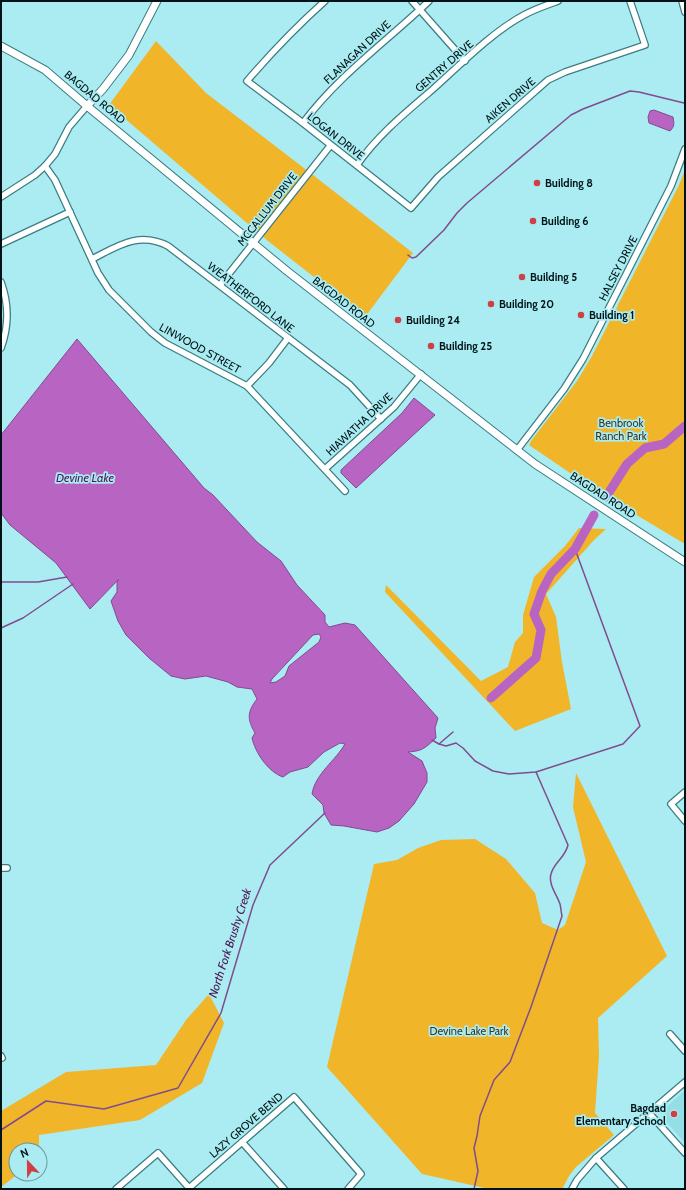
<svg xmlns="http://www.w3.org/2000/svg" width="686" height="1190" viewBox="0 0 686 1190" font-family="Cabin,sans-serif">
  <rect width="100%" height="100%" fill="#aaecf2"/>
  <!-- built -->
  <path fill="#94dfe5" d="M685 1090V1143L662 1117 663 1110Z"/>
  <!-- green -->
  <g fill="#f0b529">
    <path d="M156 41 206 93 313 175 413 253 365 317 268 241 109 105Z"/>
    <path d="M685 170V544L598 492 529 445 531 441 577 381 592 356 679 185Z"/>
    <path d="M579 528 606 529 594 540 546 594 556 617 562 662 571 709 515 731 385 592 386 585 481 681 508 667 515 642 523 633V615L534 577 565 546Z"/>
    <path d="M576 773 667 956 598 1018 599 1056 595 1113 614 1135 576 1167 569 1176 562 1189H489L422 1174 327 1067 374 864 397 860 418 848 441 840 475 839 506 859 535 893 542 923 558 930 565 925 586 862 573 807Z"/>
    <path d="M209 994 224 1023 202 1083 140 1120 39 1135V1150H16V1174H18L1 1187V1111L66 1072 156 1065 186 1020Z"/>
  </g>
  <!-- water -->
  <g fill="#b864c3" stroke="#814c8f" fill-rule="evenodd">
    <path d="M654 110 673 117C674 123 675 126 670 131L649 123 648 117 650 111Z"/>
    <path d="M77 339 204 488 213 495 257 542 281 561 297 585 325 615V622L329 627 345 623 355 625 438 718 435 728 436 738C425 748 423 751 408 752L422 761 427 773V782L414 804 399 821 389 828 377 832 344 826 331 825 324 813 323 805 312 794C315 774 336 760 345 744L340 743 324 752 308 767 290 772 283 777C268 772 255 752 252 738L255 733C247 719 247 712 257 699L252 689 237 687 228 682 206 676 185 679 171 676 149 658 126 635 118 621 111 601 117 592V582L119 579 90 609 56 563 10 525 1 513V435ZM319 634 321 637 319 642 289 666 285 676 276 682 270 683 272 679 313 635Z"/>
    <path d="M414 398 435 415 356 488 341 473V470L402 413Z"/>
  </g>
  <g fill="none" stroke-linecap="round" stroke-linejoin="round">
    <!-- stream -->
    <g stroke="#814c8f" stroke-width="1.5">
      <path d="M408 255 412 258 416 257 444 230 457 213 467 203 571 115 583 109 630 91 639 92 684 103"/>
      <path d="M1 582H38L67 577"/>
      <path d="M1 628 23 618 73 584"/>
      <path d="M432 740 439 744 453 732"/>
      <path d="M439 744 446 746 456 743 463 748 475 761 493 771 509 774 536 772 623 744 640 726 575 549"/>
      <path d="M1 1130 46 1101 104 1109 178 1088 221 1013 253 905 270 865 325 813"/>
      <path d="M474 1189 478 1171 474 1148 477 1136 480 1116 494 1080 510 1062 531 1007 562 916C561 912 561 908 560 904 557 895 548 884 551 874 554 862 565 858 568 845L536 772"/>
    </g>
    <!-- river -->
    <g stroke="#b864c3" stroke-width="9">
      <path d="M606 497 627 464 645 448 664 444 685 426"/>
      <path d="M491 698 536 658 541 630 534 614 542 591 551 574 575 549 594 515"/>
    </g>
    <!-- minor casing -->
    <g stroke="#3c7d82" stroke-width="8">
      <g id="minor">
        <path d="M325 1C297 26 272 52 247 81L303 123 411 208 438 177 548 80 565 72 645 45 630 1"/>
        <path d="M412 1 465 61"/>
        <path d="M682 1 685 12"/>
        <path d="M303 123C339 75 386 42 429 1"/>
        <path d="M357 165C377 136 405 113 432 90 460 65 492 32 524 15 535 9 547 5 558 1"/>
        <path d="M45 166 55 180 98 273 109 290 151 332 165 343 247 386 345 491"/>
        <path d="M1 197 35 175 45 166 55 154 69 127 87 106"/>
        <path d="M1 244 70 212"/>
        <path d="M92 259C118 246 139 231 168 246L350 385 381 419"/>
        <path d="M1 282C9 304 9 326 1 348"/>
        <path d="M220 285 330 146"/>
        <path d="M247 386 269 363 288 338"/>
        <path d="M517 450 564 389 583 359 671 186 685 149"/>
        <path d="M325 469 394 407 421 374"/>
        <path d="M685 792 671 804 685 821"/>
        <path d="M1 868H7"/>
        <path d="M670 1034 685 1051"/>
        <path d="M1 1056 2 1058"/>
        <path d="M649 1113 685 1153"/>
        <path d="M242 1142 284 1189"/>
        <path d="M596 1158 624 1189"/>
        <path d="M189 1188 294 1097 361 1174 348 1189"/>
        <path d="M116 1189 158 1153 190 1189"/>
        <path d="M572 1189 577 1180 596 1158 685 1082"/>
      </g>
    </g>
    <!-- tertiary casing -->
    <g stroke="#3c7d82" stroke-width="9">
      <g id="tertiary">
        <path d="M1 46 45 70 87 106 287 271 535 464 685 562"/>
        <path d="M87 106 103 89 129 55 157 1"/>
      </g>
    </g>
    <!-- minor -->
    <use href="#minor" stroke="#fff" stroke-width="5.5"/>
    <!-- tertiary -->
    <use href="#tertiary" stroke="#fff" stroke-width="7"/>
  </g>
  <!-- markers -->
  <g fill="#cf3f44" stroke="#aaecf2" stroke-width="1.5">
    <circle cx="537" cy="183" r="4"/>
    <circle cx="533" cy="221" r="4"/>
    <circle cx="522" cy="277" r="4"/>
    <circle cx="491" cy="304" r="4"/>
    <circle cx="581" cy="315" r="4"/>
    <circle cx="398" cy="320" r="4"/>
    <circle cx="431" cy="346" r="4"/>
    <circle cx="674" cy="1114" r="4"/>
  </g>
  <g text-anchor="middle" stroke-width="3.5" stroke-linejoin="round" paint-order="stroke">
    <!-- street labels -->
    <g font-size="11" fill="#001417" stroke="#aaecf2">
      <text transform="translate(357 52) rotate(-43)" y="4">FLANAGAN DRIVE</text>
      <text transform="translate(444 66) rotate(-41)" y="4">GENTRY DRIVE</text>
      <text transform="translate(95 97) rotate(40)" y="4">BAGDAD ROAD</text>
      <text transform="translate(510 100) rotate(-41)" y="4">AIKEN DRIVE</text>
      <text transform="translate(336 136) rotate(38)" y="4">LOGAN DRIVE</text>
      <text transform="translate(267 209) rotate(-52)" y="4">MCCALLUM DRIVE</text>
      <text transform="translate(618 268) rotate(-63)" y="4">HALSEY DRIVE</text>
      <text transform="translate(251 297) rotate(38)" y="4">WEATHERFORD LANE</text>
      <text transform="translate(344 302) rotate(38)" y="4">BAGDAD ROAD</text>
      <text transform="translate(200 348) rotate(29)" y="4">LINWOOD STREET</text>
      <text transform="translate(359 424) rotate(-43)" y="4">HIAWATHA DRIVE</text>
      <text transform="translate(603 495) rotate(33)" y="4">BAGDAD ROAD</text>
      <text transform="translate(246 1125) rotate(-41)" y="4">LAZY GROVE BEND</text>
    </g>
    <!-- poi labels -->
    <g font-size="11" font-weight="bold" fill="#001417" stroke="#aaecf2" text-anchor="start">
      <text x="545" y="187">Building 8</text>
      <text x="541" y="225">Building 6</text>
      <text x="530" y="281">Building 5</text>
      <text x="499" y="308">Building 20</text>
      <text x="589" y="319">Building 1</text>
      <text x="406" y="324">Building 24</text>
      <text x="439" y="350">Building 25</text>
      <text x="666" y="1112" text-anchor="end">Bagdad<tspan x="666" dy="13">Elementary School</tspan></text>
    </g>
    <!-- park labels -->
    <g font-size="11" fill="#41351f" stroke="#aaecf2">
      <text x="621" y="427">Benbrook<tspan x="621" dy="13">Ranch Park</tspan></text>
      <text x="469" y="1035">Devine Lake Park</text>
    </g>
    <!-- water labels -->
    <g font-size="12" font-style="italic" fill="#4d1754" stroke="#aaecf2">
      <text x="85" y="482">Devine Lake</text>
      <text transform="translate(230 943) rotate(-72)" y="4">North Fork Brushy Creek</text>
    </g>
  </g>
  <!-- border -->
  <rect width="686" height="1190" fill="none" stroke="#001417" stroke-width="4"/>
  <!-- north arrow -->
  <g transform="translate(28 1162) rotate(338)"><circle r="19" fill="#aaecf2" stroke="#66969a"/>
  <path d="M0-3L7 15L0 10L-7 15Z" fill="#cf3f44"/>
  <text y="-6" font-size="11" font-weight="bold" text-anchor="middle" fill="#001417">N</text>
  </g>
</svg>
